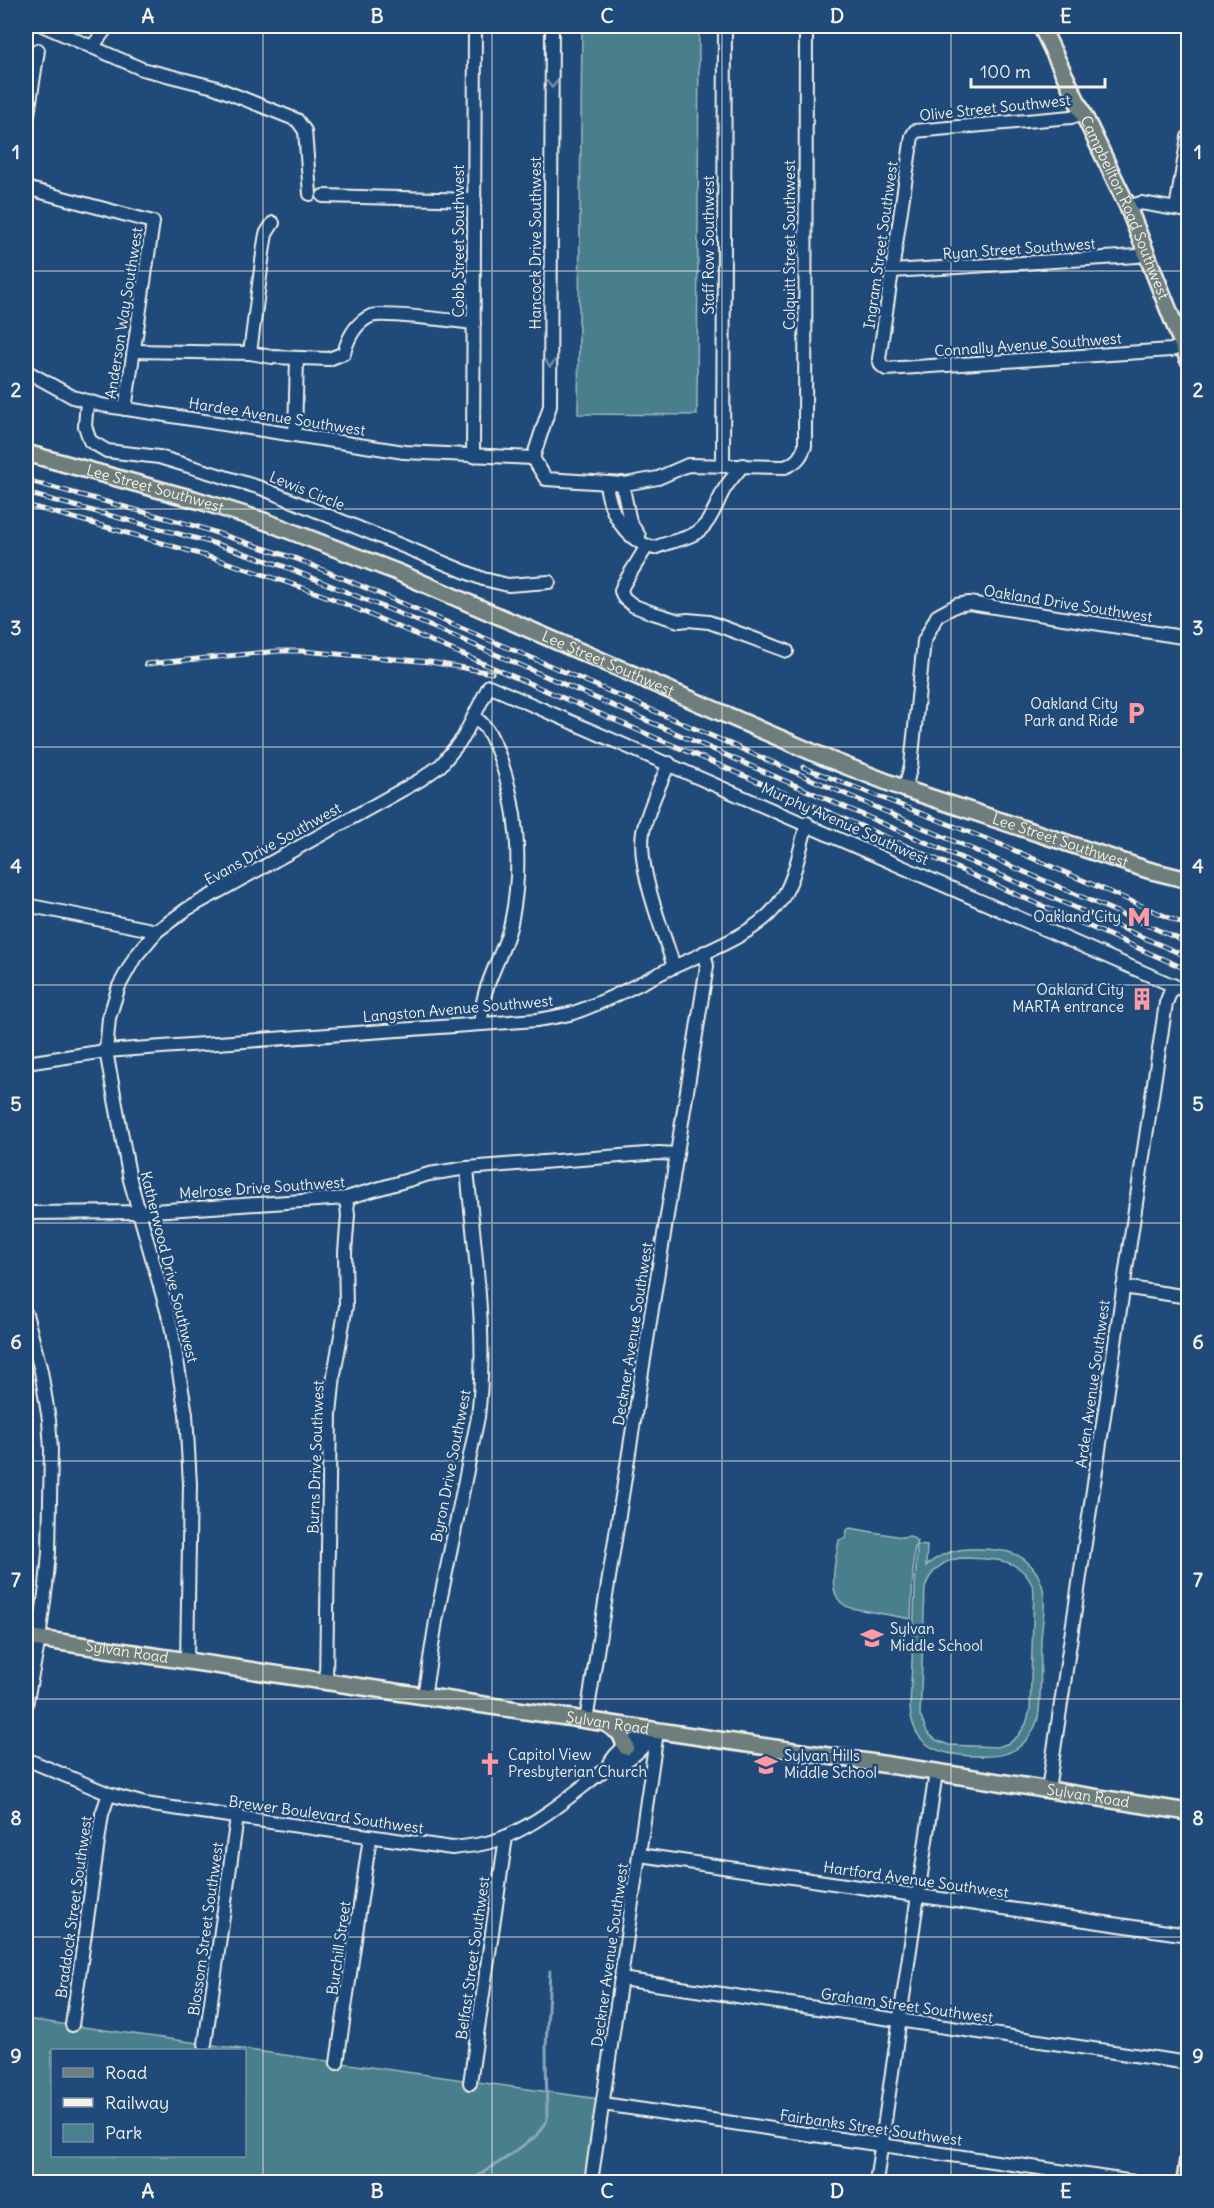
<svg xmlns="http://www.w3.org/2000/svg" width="1214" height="2208" viewBox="0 0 1214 2208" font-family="Delius,sans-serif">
  <rect width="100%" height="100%" fill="#1f4a7a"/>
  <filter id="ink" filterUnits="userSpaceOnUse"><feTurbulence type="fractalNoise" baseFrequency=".0167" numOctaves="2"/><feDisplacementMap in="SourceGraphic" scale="12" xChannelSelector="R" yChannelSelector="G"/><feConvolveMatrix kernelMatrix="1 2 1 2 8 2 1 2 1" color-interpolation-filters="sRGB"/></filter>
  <g filter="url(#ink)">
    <!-- green -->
    <g fill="#4a7f8d" stroke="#9fb8ba" stroke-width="1.5" fill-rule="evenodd">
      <path d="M582 26H699L697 415 578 414Z"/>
      <path d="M850 1528 902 1537 910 1536 917 1541 914 1551 911 1619 851 1608C823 1600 836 1561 839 1540L846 1538 847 1530Z"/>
      <path d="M917 1545 927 1546 926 1566C947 1546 975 1547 1003 1551 1021 1553 1037 1567 1042 1585 1047 1602 1042 1623 1041 1640 1040 1665 1042 1693 1038 1718 1036 1725 1033 1732 1028 1738 1014 1756 996 1757 975 1756 940 1755 913 1748 910 1708ZM961 1558C991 1559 1023 1556 1034 1590L1030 1710 1026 1724 1018 1736 1009 1743 998 1747 949 1745 936 1740 927 1732 920 1715 925 1588C930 1571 943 1560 961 1558Z"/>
      <path d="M26 2019 606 2100 593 2182H26ZM52 2050H244V2156H52Z"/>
    </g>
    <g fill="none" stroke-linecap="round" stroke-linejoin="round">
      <!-- stream -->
      <path stroke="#89a7bc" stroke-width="3" d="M468 2182 506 2158 536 2136 547 2120 546 2047 550 1971"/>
      <!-- minor casing -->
      <g stroke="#f4f1e8" stroke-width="16">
        <g id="minor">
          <path d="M44 26 142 69 214 87 297 120 305 131 310 194"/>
          <path d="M92 47 108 26"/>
          <path d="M1084 113 1071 117 915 131 912 136 879 359 881 365 886 369 1171 350 1183 346"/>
          <path d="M26 127 38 50"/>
          <path d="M26 188 153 222 125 409"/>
          <path d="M323 196 475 200"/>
          <path d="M1128 207 1141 203 1188 211"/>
          <path d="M1176 209 1188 137"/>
          <path d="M892 271 1137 256 1147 253"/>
          <path d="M134 351 250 353 272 357 329 359 344 353C348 338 355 323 371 316 381 312 457 321 474 323"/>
          <path d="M250 353 264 246 266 234 273 223"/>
          <path d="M26 371 73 397 101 405 404 452 533 458"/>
          <path d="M87 401 85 426 90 441 107 451 159 457 261 488 483 579 508 585 549 582"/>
          <path d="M295 435 297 358"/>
          <path d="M473 456 475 26"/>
          <path d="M533 458 546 479 625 484 658 478 688 465 785 467C796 463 801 457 805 446L806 26"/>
          <path d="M533 458 550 406 552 26"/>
          <path d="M723 465 725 26"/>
          <path d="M606 483C609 511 624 540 654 548 667 542 683 540 694 534 711 525 716 503 725 488 730 480 737 473 743 465"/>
          <path d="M622 483 630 522 639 536"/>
          <path d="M647 546 623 585 621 591 624 598 634 606 653 613 679 621 688 620 709 622 787 651"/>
          <path d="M474 717C487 725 491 736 497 750 518 804 523 866 511 923 504 956 478 989 482 1024"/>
          <path d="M669 763C660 785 648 808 643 832 637 869 663 930 674 967"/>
          <path d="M905 789 911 765 924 641 937 616 957 605 969 603 1188 638"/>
          <path d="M26 905 157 931 187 909 420 780 441 765 463 738 489 686 1188 992"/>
          <path d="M157 931 135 957 119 986 109 1018 106 1051 130 1180 171 1325 186 1414 190 1484 187 1662"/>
          <path d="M26 1063 106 1051 537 1020C549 1018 562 1016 573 1013 606 1002 638 984 669 969 701 954 753 935 775 908 795 885 799 851 807 823"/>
          <path d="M26 1213 138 1212 346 1198 429 1174 467 1168 659 1153 677 1154"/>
          <path d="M1123 1287 1188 1297"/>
          <path d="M26 1314 41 1371 49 1420 51 1450 49 1552 46 1586 39 1639 26 1705"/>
          <path d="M326 1682 330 1414 334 1375 346 1306 345 1252 348 1215 346 1198"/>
          <path d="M424 1697 436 1621 478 1417C488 1334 474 1250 467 1168"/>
          <path d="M586 1721 707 966 704 952"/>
          <path d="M26 1759 109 1794 145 1804 452 1848C471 1846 490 1844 507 1836 544 1820 576 1791 608 1767 629 1764 644 1747 657 1731"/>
          <path d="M608 1767C616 1748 637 1738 656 1731"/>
          <path d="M1048 1790 1166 1003 1173 985"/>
          <path d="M640 1855 1188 1935"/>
          <path d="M621 1979 1188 2063"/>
          <path d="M72 2025 102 1814 109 1794"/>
          <path d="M205 2044 237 1817"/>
          <path d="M337 2063 370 1837"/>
          <path d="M470 2083 506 1837"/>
          <path d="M603 2104 1134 2182"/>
          <path d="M591 2182 657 1732"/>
          <path d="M876 2182 936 1772"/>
        </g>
      </g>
      <!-- major casing -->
      <g stroke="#f4f1e8" stroke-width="20">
        <g id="major">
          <path id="s1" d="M1041 26 1128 207 1188 359"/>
          <path id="s2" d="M26 453 197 500 264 521 397 572 828 759 905 789 1148 870 1188 880"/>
          <path id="s3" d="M26 1637 936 1772 1188 1812"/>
          <path d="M607 1724 620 1733 626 1747"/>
          <path d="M1185 2182 1188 2159"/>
        </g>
      </g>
      <!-- minor -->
      <use href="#minor" stroke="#1f4a7a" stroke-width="12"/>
      <!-- major -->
      <use href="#major" stroke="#6d7e7c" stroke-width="15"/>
      <!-- rail casing -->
      <g stroke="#f4f1e8" stroke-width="5">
        <g id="rail">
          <path d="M26 480 195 526 297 559 544 663 1188 943"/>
          <path d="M26 493 213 543 283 566 442 631 1188 957"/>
          <path d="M26 505C129 533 231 561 331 598L870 830 1188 970"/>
          <path d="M146 664 279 651H302L430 662 492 673"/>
          <path d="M803 767 1002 845 1188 926"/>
        </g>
      </g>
      <!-- rail -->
      <use href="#rail" stroke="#1f4a7a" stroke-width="3" stroke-dasharray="9" stroke-linecap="butt"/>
    </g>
    <!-- one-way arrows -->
    <defs><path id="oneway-chevron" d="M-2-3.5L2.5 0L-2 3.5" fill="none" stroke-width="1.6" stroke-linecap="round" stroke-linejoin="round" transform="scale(1.5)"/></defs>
    <g stroke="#748da6">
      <use href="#oneway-chevron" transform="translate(552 84) rotate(90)"/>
      <use href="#oneway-chevron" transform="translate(550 363) rotate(90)"/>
    </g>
  </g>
  <!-- grid -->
  <path fill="none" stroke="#f4f1e8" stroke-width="1.5" stroke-opacity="0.55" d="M263 26V2182M492 26V2182M722 26V2182M951 26V2182M26 271H1188M26 509H1188M26 747H1188M26 985H1188M26 1223H1188M26 1461H1188M26 1699H1188M26 1937H1188"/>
  <!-- icons -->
  <defs>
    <g id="parking-bare" transform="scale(1.8)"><path d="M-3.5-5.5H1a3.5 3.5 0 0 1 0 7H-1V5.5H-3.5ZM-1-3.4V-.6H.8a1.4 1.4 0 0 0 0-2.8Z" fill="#ff9aa2" stroke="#1f4a7a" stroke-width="2.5" paint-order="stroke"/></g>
    <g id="metro-bare" transform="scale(1.8)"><path d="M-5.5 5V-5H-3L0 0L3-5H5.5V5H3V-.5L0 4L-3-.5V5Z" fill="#ff9aa2" stroke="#1f4a7a" stroke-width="2.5" paint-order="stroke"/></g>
    <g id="building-bare" transform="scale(1.8)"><path d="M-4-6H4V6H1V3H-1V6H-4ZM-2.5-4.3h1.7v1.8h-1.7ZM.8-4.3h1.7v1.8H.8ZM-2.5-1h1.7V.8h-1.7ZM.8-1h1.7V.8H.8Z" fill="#ff9aa2" stroke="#1f4a7a" stroke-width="2.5" paint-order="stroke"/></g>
    <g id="school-bare" transform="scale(1.8)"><path d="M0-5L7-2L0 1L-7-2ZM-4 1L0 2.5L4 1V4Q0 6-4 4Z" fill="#ff9aa2" stroke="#1f4a7a" stroke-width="2.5" paint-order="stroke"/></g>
    <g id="church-bare" transform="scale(1.8)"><path d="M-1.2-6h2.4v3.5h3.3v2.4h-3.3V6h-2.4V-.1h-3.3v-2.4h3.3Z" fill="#ff9aa2" stroke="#1f4a7a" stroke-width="2.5" paint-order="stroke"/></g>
  </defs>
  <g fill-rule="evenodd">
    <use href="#parking-bare" x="1136" y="713"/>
    <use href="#metro-bare" x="1139" y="917"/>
    <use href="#building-bare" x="1142" y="999"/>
    <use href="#school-bare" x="872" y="1638"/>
    <use href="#church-bare" x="490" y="1764"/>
    <use href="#school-bare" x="766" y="1765"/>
  </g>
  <g text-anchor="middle" stroke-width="5" stroke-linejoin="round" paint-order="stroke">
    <!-- street labels -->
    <g font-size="15" fill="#f4f1e8" stroke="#1f4a7a">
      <text transform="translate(995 108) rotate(-6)" y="5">Olive Street Southwest</text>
      <text dy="5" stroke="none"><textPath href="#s1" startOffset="200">Campbellton Road Southwest</textPath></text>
      <text transform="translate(459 241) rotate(-90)" y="5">Cobb Street Southwest</text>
      <text transform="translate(536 243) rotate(-90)" y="5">Hancock Drive Southwest</text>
      <text transform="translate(709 245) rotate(-90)" y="5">Staff Row Southwest</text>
      <text transform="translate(790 245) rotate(-90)" y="5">Colquitt Street Southwest</text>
      <text transform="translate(881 245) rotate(-82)" y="5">Ingram Street Southwest</text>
      <text transform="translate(1019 249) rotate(-4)" y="5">Ryan Street Southwest</text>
      <text transform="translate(124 313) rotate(-81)" y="5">Anderson Way Southwest</text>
      <text transform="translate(1028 345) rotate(-4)" y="5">Connally Avenue Southwest</text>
      <text transform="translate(277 417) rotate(9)" y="5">Hardee Avenue Southwest</text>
      <text dy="5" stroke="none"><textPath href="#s2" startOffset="134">Lee Street Southwest</textPath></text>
      <text transform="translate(307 491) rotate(22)" y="5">Lewis Circle</text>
      <text transform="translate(1068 604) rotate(9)" y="5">Oakland Drive Southwest</text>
      <text dy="5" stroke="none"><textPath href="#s2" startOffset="620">Lee Street Southwest</textPath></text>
      <text transform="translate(845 824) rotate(24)" y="5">Murphy Avenue Southwest</text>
      <text dy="5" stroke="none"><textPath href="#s2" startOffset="1106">Lee Street Southwest</textPath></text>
      <text transform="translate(273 844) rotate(-29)" y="5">Evans Drive Southwest</text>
      <text transform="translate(458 1009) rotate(-5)" y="5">Langston Avenue Southwest</text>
      <text transform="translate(262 1188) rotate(-4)" y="5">Melrose Drive Southwest</text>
      <text transform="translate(169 1267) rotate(76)" y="5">Katherwood Drive Southwest</text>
      <text transform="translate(633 1334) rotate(-81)" y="5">Deckner Avenue Southwest</text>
      <text transform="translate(1093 1384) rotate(-82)" y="5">Arden Avenue Southwest</text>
      <text transform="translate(316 1457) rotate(-88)" y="5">Burns Drive Southwest</text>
      <text transform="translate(451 1466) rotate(-79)" y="5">Byron Drive Southwest</text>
      <text dy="5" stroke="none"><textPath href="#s3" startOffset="102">Sylvan Road</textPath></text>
      <text dy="5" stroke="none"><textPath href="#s3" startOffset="588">Sylvan Road</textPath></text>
      <text dy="5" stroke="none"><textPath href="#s3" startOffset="1074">Sylvan Road</textPath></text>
      <text transform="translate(326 1815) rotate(8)" y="5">Brewer Boulevard Southwest</text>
      <text transform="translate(916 1880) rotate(8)" y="5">Hartford Avenue Southwest</text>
      <text transform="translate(74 1907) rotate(-82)" y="5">Braddock Street Southwest</text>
      <text transform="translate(206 1929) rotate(-82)" y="5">Blossom Street Southwest</text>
      <text transform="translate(339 1948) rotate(-82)" y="5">Burchill Street</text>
      <text transform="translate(610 1955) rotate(-82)" y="5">Deckner Avenue Southwest</text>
      <text transform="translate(473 1958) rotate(-82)" y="5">Belfast Street Southwest</text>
      <text transform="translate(907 2006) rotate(8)" y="5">Graham Street Southwest</text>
      <text transform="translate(871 2128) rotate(8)" y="5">Fairbanks Street Southwest</text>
    </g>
    <!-- poi labels -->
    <g font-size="15" fill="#f4f1e8" stroke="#1f4a7a" text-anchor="end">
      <text x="1118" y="709">Oakland City<tspan x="1118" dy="17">Park and Ride</tspan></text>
      <text x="1121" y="922">Oakland City</text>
      <text x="1124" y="995">Oakland City<tspan x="1124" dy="17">MARTA entrance</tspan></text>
      <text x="890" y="1634" text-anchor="start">Sylvan<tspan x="890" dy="17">Middle School</tspan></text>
      <text x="508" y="1760" text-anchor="start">Capitol View<tspan x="508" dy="17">Presbyterian Church</tspan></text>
      <text x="784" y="1761" text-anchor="start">Sylvan Hills<tspan x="784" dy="17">Middle School</tspan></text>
    </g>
  </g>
  <!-- margin -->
  <rect width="1214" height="2208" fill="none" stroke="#1f4a7a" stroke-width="66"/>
  <!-- legend -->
  <rect x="51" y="2049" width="195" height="108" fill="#1f4a7a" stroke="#748da6" stroke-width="1.5"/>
  <rect x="63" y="2068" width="30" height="9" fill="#6d7e7c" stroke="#748da6" stroke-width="1.5"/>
  <text x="105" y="2079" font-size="18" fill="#f4f1e8">Road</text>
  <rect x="63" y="2098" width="30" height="9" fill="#f4f1e8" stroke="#748da6" stroke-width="1.5"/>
  <text x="105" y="2109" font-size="18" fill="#f4f1e8">Railway</text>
  <rect x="63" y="2124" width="30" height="18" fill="#4a7f8d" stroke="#748da6" stroke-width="1.5"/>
  <text x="105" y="2139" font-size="18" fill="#f4f1e8">Park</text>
  <!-- scale -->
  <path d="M971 78v9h134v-9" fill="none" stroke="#f4f1e8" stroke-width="3"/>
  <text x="980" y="78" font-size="18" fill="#f4f1e8" stroke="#1f4a7a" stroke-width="4.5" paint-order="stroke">100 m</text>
  <rect x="33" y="33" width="1148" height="2142" fill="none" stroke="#f4f1e8" stroke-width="2"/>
  <g font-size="20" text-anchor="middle" font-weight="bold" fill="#f4f1e8">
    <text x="148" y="23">A</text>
    <text x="377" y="23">B</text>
    <text x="607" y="23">C</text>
    <text x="837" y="23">D</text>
    <text x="1066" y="23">E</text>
    <text x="16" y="159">1</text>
    <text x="1198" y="159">1</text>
    <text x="16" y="397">2</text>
    <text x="1198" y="397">2</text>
    <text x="16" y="635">3</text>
    <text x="1198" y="635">3</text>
    <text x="16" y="873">4</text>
    <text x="1198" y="873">4</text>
    <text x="16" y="1111">5</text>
    <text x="1198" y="1111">5</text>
    <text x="16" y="1349">6</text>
    <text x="1198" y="1349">6</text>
    <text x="16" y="1587">7</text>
    <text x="1198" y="1587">7</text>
    <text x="16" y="1825">8</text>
    <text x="1198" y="1825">8</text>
    <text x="16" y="2063">9</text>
    <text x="1198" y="2063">9</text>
    <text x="148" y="2198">A</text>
    <text x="377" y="2198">B</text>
    <text x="607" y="2198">C</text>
    <text x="837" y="2198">D</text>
    <text x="1066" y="2198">E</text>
  </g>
</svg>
